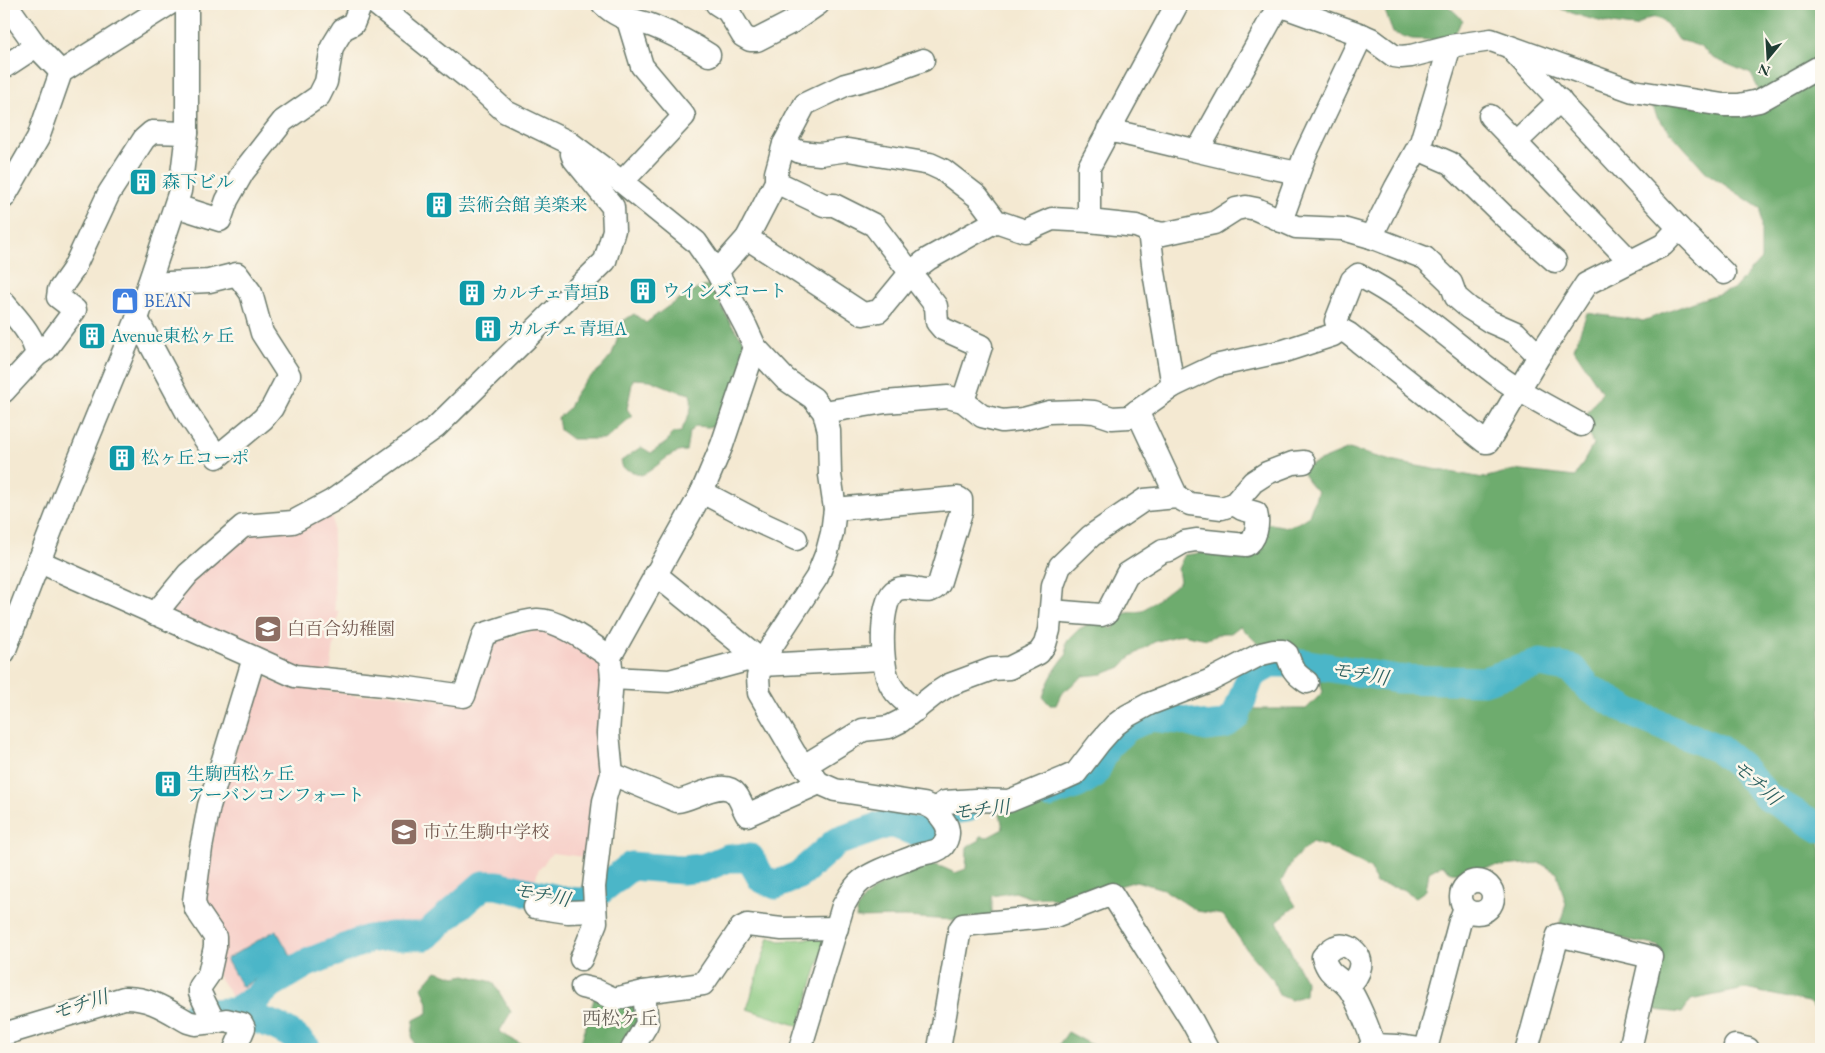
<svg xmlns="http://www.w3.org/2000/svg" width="1825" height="1053" viewBox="0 0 1825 1053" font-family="'EB Garamond','Noto Serif JP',serif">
  <rect width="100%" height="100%" fill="#fbf7ec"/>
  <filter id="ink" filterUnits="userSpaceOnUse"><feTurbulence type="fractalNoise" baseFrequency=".02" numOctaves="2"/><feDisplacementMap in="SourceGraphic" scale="10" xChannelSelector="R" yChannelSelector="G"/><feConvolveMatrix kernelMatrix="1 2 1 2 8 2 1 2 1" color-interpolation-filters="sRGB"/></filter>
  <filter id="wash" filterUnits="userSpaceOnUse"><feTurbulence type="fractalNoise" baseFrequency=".0096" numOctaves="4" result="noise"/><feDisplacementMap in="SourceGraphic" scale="20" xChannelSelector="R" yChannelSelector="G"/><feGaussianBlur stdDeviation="1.12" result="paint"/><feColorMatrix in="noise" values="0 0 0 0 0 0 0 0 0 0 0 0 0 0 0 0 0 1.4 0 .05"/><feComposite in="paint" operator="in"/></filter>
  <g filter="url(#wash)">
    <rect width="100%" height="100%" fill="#f4e9d2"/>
    <!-- built -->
    <g fill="#f7d0c9">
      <path d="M332 506 335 610 339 611 330 673H309L167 614 187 581 243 531Z"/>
      <path d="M544 628 606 665V761L593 858 552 853 538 871 533 888 487 879 479 882 428 929 363 935 299 962 234 1000 215 971 201 905 218 811 257 677 358 696 385 693 475 705 488 643Z"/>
    </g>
    <!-- green -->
    <path fill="#89c87f" stroke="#54825a" d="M769 937 780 941 827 937 799 1026 747 1009Z"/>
    <!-- forest -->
    <g fill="#6eac6e" stroke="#467451">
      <path d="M1386 4H1446L1463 20 1455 33 1434 40 1412 39 1393 33 1384 8Z"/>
      <path d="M1551 4H1821V1015L1808 1002 1745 989 1691 1000 1682 1013 1656 1010 1651 998 1659 946 1559 926 1566 904 1557 873 1540 863 1488 867 1464 873 1451 872 1442 865 1429 872 1426 890 1416 897 1402 889 1375 883 1371 869 1333 849 1312 842 1292 861 1281 882 1296 906 1277 921 1297 965 1306 981 1305 995 1291 1000 1279 995 1273 980 1250 954 1223 915 1197 911 1163 889 1136 881 1093 894 1064 905 1049 897 1032 898 1015 892 992 896V915L954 920 905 917 856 918C858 893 887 881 908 872 913 870 920 866 926 865 936 863 946 869 955 873L966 869 967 847 980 840V836L988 837 1003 829 1000 813 1024 810 1095 783 1114 756 1140 727 1163 723 1189 733 1227 736 1246 709H1306L1323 692 1319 676 1289 642 1261 647 1240 626 1231 633H1222L1207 639 1183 634 1154 642 1129 658 1121 667 1103 674 1083 676 1061 694 1056 705H1050L1043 697C1048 680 1056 667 1067 654L1066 642 1079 629 1094 621 1113 629 1120 614 1142 611 1180 582 1178 569 1184 555 1210 552 1266 523 1287 527 1298 523 1309 516 1318 491 1312 487 1300 469 1349 449 1395 462 1483 478 1514 470 1575 477 1593 445 1584 418 1602 392 1574 349 1587 313 1643 321 1699 300 1734 289 1761 259V209L1707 173 1657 117 1651 102 1707 107 1759 90 1751 74 1713 58 1699 46 1677 39C1666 21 1655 8 1636 27 1613 26 1571 15 1551 4Z"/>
      <path d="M710 284 731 324 744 341 746 354 721 425 708 427 696 426 689 433 686 451C667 451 658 469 641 475L623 468 621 461 641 447 651 453 667 442 672 433 681 432C686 419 695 409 690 394L675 390 650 380 633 379 627 409 632 416 606 439H572L560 430 558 418 569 408 574 396 583 383 601 368 612 355 617 340 618 324 634 314 646 323C665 308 687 292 710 284Z"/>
      <path d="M436 971 455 977 465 975 493 982 511 1012 499 1032 530 1049H411L415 1047 412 1035 414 1020 428 1013V1003L422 987Z"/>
      <path d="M595 996 638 997 642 1011 628 1049H579Z"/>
      <path d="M1068 1032 1094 1046 1096 1049H1056Z"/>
    </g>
    <!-- water -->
    <path fill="#4bb6c8" stroke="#357a7e" d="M276 930 292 958 242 987 226 959Z"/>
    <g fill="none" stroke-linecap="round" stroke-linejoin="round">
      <!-- river -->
      <g stroke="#4bb6c8" stroke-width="29">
        <path d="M1049 794 1078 784 1094 774 1108 745 1128 727 1150 717 1181 720 1206 727 1224 725 1236 716 1251 675 1272 663H1302L1397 679 1484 681 1540 663 1572 669 1589 688 1632 713 1719 749 1740 766 1768 797 1821 829"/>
        <path d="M234 1012C261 1021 288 1026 307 1049"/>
        <path d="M196 1013 234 1012 255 999 271 984 307 963 368 939 390 936H425L483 885H497L566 901 586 902 631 866 682 870 703 868 728 858H750L762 879 776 885 799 875 836 842 890 823 917 832H924L946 811 967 808"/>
      </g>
    </g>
  </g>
  <g filter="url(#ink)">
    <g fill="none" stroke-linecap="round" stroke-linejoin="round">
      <!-- minor casing -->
      <g stroke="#6a796b" stroke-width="25">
        <g id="minor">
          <path d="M6 4 36 46 61 72"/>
          <path d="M376 4 472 81 506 112 570 143 622 182 696 242 717 272 746 327 755 347 785 379 813 398 824 412 829 431 830 475 835 509 832 533 827 552 817 577 762 661 758 677 759 693 795 754 819 783 835 790 924 804C936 809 937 811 944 821 950 829 949 838 943 846 936 853 927 852 918 855 900 863 877 869 861 881 853 887 848 898 843 906L800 1049"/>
          <path d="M603 4C621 21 632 18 653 26 673 34 691 43 709 55"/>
          <path d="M717 4 728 11 743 36 750 40H757L792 22 818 4"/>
          <path d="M1276 4 1362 35 1371 39 1394 56 1401 57 1411 56 1450 46 1491 40 1633 91 1723 105H1739L1759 101 1821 66"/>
          <path d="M1513 51 1679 228 1724 273"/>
          <path d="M4 67 36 46"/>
          <path d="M1490 116 1630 261"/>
          <path d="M1108 130C1172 144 1234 161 1298 173"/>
          <path d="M1516 142 1560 100"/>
          <path d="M784 144 800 152 820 154 848 150 930 164 943 170 978 197 996 221 1025 231 1052 219 1089 221 1136 226 1149 231 1163 234 1214 223 1236 209 1246 207 1256 209 1296 227 1343 229 1371 237 1425 258 1451 283 1456 297 1469 308 1491 322 1516 333 1539 356"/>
          <path d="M1418 149 1450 163 1505 217 1555 261"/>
          <path d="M1198 150 1279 5"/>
          <path d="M622 182 684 116 642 66 628 20"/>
          <path d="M776 182 824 205H834L874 225 936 306 937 322 943 329 981 346 963 401"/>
          <path d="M4 197 38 138 61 72 169 4"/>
          <path d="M176 206 220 220 227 200 243 172 283 121 319 96 326 82 332 47 343 29 353 24 361 4"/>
          <path d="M1089 221V167L1177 4"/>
          <path d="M1281 221 1305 155 1362 35"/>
          <path d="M1149 231 1154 272 1173 386"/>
          <path d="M1371 237 1396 187 1421 142 1450 46"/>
          <path d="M747 238 863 314 879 311 911 272 928 259 996 221"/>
          <path d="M717 272 747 238 776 182V173L784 144 805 104 845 85 882 75 923 60"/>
          <path d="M4 303C18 320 32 333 37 355"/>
          <path d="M137 319 188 414 217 457 263 419 272 408 289 375 262 333 251 293 237 274 209 281 149 284"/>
          <path d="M4 391 37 355 46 349 75 310 58 297 59 290 73 270 109 193 144 139 152 132 187 133"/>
          <path d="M1137 411 1177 497"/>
          <path d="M824 412 885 402 948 397 963 401 982 416 1002 421 1023 419 1049 412 1078 411 1094 412 1112 418 1129 417 1173 386 1215 366 1284 351 1333 335 1340 329"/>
          <path d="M1581 425C1555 410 1528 397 1504 380 1454 344 1415 304 1358 275L1352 280 1336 321 1340 329 1349 334 1485 442H1488L1539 356 1586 284 1663 245 1679 228"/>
          <path d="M702 492 757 521 796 539"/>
          <path d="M835 509 958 498 961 500V512L939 584C928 600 911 582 896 590 879 599 881 662 888 679 893 693 904 701 916 710"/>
          <path d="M38 561 295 676 394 686 464 696 484 634C501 629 519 621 537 620 559 619 592 645 610 657"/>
          <path d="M655 574 762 661"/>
          <path d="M1051 611 1101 615 1107 613 1127 574 1163 551 1170 550 1184 542 1196 540 1246 545C1256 540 1259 524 1256 513L1242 509 1234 504"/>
          <path d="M155 614 188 574 243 526 293 522 332 501 436 427 605 261 614 230 613 207 574 159 572 154"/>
          <path d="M4 652 65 494 137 319 180 191 187 133V4"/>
          <path d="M612 678 669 681 747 660 761 665 882 659"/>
          <path d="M804 766 863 730 889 727 901 721 935 694 949 685 992 669 1009 668 1039 653 1045 644 1049 630 1053 585 1060 566 1091 536 1144 500 1177 497 1190 504 1222 508 1234 504 1253 482 1267 473 1293 463 1304 462"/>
          <path d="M612 774 677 801C693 800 723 777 736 794 741 800 743 809 747 815L819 783"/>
          <path d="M935 809 945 802 975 800 1009 801 1065 778 1076 773 1099 743 1115 725 1127 716 1149 704 1209 681 1261 654 1274 651H1283L1287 654C1292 669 1294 673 1307 682"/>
          <circle cx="1477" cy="897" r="16"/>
          <path d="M535 907 568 912 595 911"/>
          <path d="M581 959 596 922 594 887 604 801 612 774 608 733 612 678 610 657 702 492 722 445 755 347"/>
          <path d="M582 987 595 990 614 999 644 992 703 984 741 928 747 925 782 929 837 928"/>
          <path d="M1348 987C1353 981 1359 975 1360 967 1363 954 1347 941 1335 947 1330 949 1326 954 1323 957 1330 978 1337 974 1348 987 1356 997 1373 1037 1374 1049"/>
          <path d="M4 1034 124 998C149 997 167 1010 188 1022L195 1024 214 1022"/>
          <path d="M235 1049 244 1028 242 1024 226 1020 214 1022 200 993V987L209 974 215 947V937L196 909 194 901 201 848 209 806 254 658"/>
          <path d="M632 1049 647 1024 644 992"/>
          <path d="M939 1049 960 929 963 925 1055 916 1112 894 1192 1021 1207 1049"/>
          <path d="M1369 1049 1374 1045 1397 1046 1419 1049"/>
          <path d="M1426 1049 1460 921 1465 908"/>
          <path d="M1527 1049 1558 935 1651 957 1630 1049"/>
          <path d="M1735 1049V1046L1748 1049"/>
        </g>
      </g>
      <!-- minor -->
      <use href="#minor" stroke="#fff" stroke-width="22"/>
    </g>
  </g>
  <!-- icons -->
  <defs>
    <g id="building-square" transform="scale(1.4375)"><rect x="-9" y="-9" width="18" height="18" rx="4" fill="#0f9aa8" stroke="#fbf7ec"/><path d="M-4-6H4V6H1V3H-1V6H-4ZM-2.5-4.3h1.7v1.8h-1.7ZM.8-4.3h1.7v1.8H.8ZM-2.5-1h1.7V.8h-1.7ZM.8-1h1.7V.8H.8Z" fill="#fff"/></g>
    <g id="shop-square" transform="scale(1.4375)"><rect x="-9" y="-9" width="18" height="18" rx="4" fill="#3f7fe0" stroke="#fbf7ec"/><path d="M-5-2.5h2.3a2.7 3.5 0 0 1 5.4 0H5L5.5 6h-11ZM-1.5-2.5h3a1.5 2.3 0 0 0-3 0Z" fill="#fff"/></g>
    <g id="school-square" transform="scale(1.4375)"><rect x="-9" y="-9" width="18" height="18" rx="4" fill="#8d6e63" stroke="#fbf7ec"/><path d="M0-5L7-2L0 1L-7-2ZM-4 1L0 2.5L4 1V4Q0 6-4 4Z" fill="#fff"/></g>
  </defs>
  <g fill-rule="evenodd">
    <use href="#building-square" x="143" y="182"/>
    <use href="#building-square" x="439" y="205"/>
    <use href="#building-square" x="643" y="291"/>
    <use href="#building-square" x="472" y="293"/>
    <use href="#shop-square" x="125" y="301"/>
    <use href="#building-square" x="488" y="329"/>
    <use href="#building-square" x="92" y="336"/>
    <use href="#building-square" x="122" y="458"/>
    <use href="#school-square" x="268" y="629"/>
    <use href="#building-square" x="168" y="784"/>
    <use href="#school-square" x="404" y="832"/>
  </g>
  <g text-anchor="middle" stroke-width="5" stroke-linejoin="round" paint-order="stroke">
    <!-- culture labels -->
    <g font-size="18" fill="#0d838f" stroke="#fbf7ec" text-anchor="start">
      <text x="162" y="188">森下ビル</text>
      <text x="458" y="211">芸術会館 美楽来</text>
      <text x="662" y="297">ウインズコート</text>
      <text x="491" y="299">カルチェ青垣B</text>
      <text x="507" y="335">カルチェ青垣A</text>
      <text x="111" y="342">Avenue東松ヶ丘</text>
      <text x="141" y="464">松ヶ丘コーポ</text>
      <text x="187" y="780">生駒西松ヶ丘<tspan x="187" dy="21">アーバンコンフォート</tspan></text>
    </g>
    <!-- shop labels -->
    <g font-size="18" fill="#366cbe" stroke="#fbf7ec" text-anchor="start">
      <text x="144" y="307">BEAN</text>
    </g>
    <!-- education labels -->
    <g font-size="18" fill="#785e54" stroke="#fbf7ec" text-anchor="start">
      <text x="287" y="635">白百合幼稚園</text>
      <text x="423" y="838">市立生駒中学校</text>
    </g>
    <!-- water labels -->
    <g font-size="19" font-style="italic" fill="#2c6160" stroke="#fbf7ec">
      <text transform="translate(1360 673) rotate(10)" y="7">モチ川</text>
      <text transform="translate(1757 782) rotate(42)" y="7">モチ川</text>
      <text transform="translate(981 809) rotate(-6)" y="7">モチ川</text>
      <text transform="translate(542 894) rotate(11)" y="7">モチ川</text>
      <text transform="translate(80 1004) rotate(-18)" y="7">モチ川</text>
    </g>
    <!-- neighbourhood labels -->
    <g font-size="19" fill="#6a655c" stroke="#fbf7ec">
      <text x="620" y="1025">西松ケ丘</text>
    </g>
  </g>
  <!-- margin -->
  <rect width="1825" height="1053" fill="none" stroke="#fbf7ec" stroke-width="20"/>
  <!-- north arrow -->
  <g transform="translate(1768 58) rotate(198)" stroke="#fbf7ec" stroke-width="4" paint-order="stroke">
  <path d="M0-4L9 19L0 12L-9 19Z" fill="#1f3d34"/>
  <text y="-8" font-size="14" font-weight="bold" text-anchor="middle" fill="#1f3d34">N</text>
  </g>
</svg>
